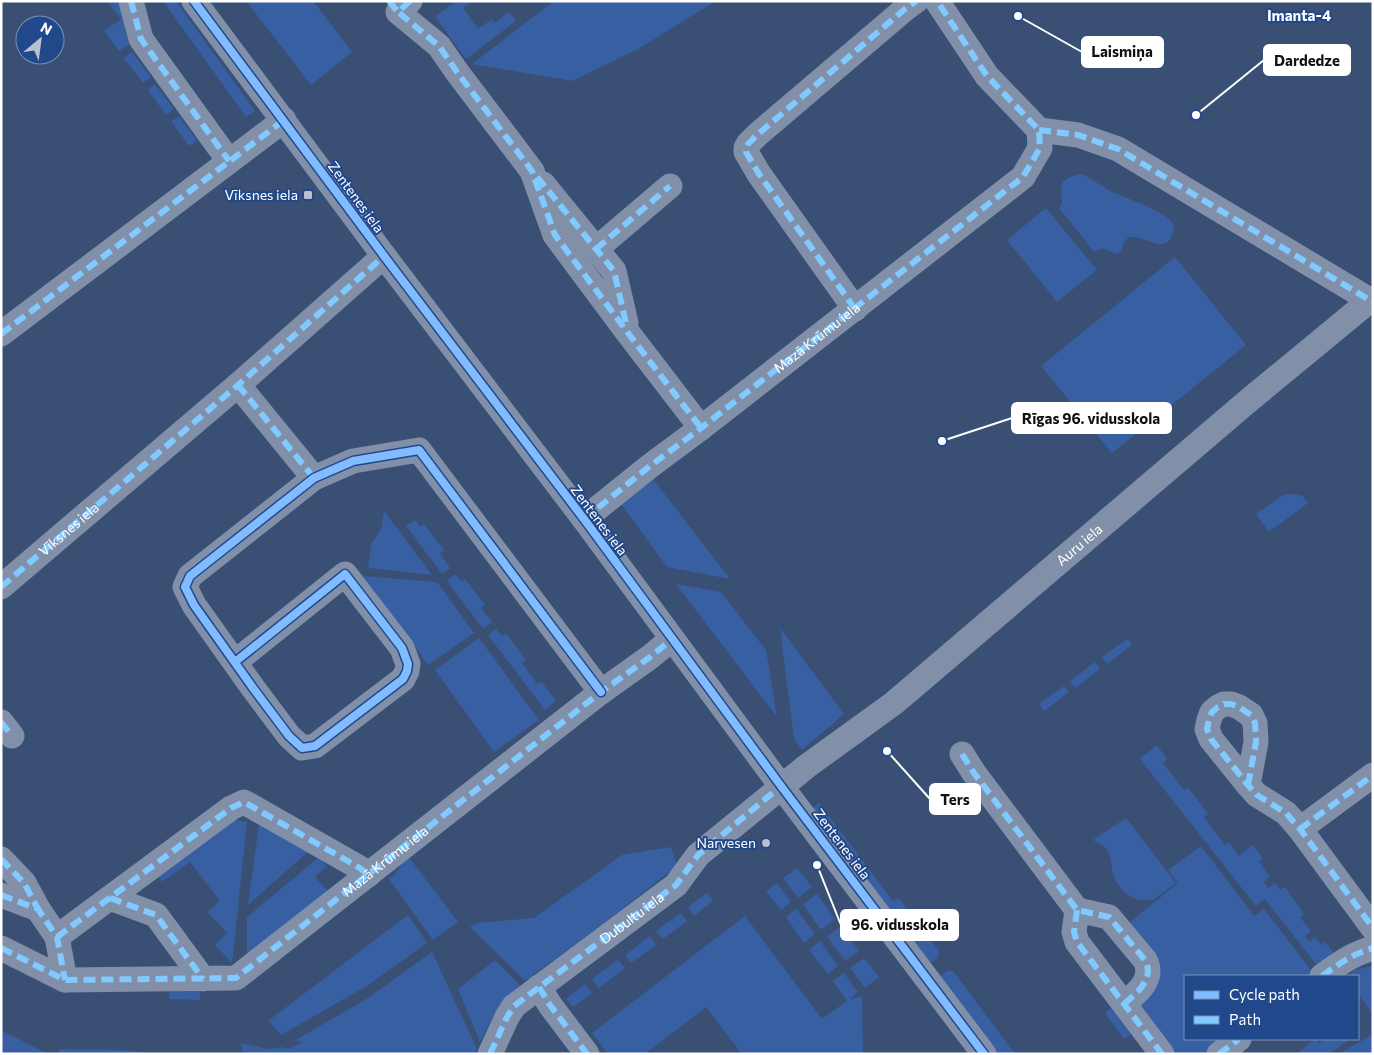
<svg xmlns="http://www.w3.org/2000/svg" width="1374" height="1055" viewBox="0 0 1374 1055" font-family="Commissioner,sans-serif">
  <rect width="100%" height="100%" fill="#3a4f74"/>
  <!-- green -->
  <g fill="#375fa2">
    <path d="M107 1H119L129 44 119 51 104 31 121 19Z"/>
    <path d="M163 1H176L255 111 246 117Z"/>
    <path d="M246 1H313L352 52 311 85Z"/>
    <path d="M456 1H472L463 8 478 29 492 19 495 23 509 12 516 21 466 59 435 17Z"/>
    <path d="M554 1H716L638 49 572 81 472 64Z"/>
    <path d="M132 52 151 77 143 83 124 58Z"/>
    <path d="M155 84 174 109 166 115 148 90Z"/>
    <path d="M179 116 197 141 189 146 171 121Z"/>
    <path d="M1081 174C1091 178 1099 184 1108 190 1122 197 1167 211 1173 224 1175 228 1174 232 1172 235 1164 256 1143 234 1131 237 1124 238 1123 246 1121 252L1116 254C1108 250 1101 245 1094 252L1068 219 1059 209C1070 197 1046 181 1081 174Z"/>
    <path d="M1046 208 1097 270 1057 302 1007 240Z"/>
    <path d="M1175 257 1246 345 1112 453 1041 366Z"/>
    <path d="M653 479 730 579 667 567 622 505Z"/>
    <path d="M1292 494 1303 496 1308 503 1269 532 1256 514 1283 495Z"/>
    <path d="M384 511 432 575 368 568 371 545 381 529Z"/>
    <path d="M415 520 420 527 424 524 444 550 440 554 450 568 442 574 406 526Z"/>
    <path d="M455 574 461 581 465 579 485 605 481 608 492 622 483 629 447 581Z"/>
    <path d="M363 576 437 582 474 633 428 665Z"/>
    <path d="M676 584 721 592 766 650 777 717Z"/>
    <path d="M780 628 844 714 802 750 794 739Z"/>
    <path d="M496 629 502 636 506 633 526 660 522 663 537 684 541 681 556 701 545 710 488 635Z"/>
    <path d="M479 638 539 720 494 752 435 670Z"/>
    <path d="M1127 639 1132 645 1107 664 1102 657Z"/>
    <path d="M1095 662 1100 669 1075 688 1070 681Z"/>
    <path d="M1064 686 1069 692 1044 711 1039 704Z"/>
    <path d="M1157 745 1167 759 1163 763 1184 790 1188 787 1208 814 1204 817 1225 845 1229 842 1239 856 1253 845 1263 859 1259 862 1270 877 1264 882 1268 888 1275 883 1280 890 1285 887 1304 914 1300 917 1311 931 1305 936 1309 942 1315 937 1321 945 1325 942 1336 956 1319 968 1265 899 1256 906 1140 759Z"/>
    <path d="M819 803 893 901 899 898 939 951 938 957 929 964 813 808Z"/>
    <path d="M1126 818 1176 883 1153 900H1137L1125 893 1117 883 1112 872 1111 859 1106 848 1093 840Z"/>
    <path d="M231 819 247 822 232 963 215 945 227 933 207 912 220 901 190 862 162 882 155 871Z"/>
    <path d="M259 824 309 851 248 905Z"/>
    <path d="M1201 846 1254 916 1264 909 1313 973 1309 976H1185V1039H1227L1207 1054H1167L1134 1010 1145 1001 1129 923 1178 883 1168 870Z"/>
    <path d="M671 847 676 862 673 869 607 921 525 981 470 927 477 923 534 918 622 855Z"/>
    <path d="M408 856 458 922 433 940 389 879 395 874Z"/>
    <path d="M319 857 327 866 315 877 331 895 247 959V917Z"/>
    <path d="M797 868 812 887 798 898 783 878Z"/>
    <path d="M777 883 791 902 781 910 766 891Z"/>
    <path d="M707 893 713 901 694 916 688 907Z"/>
    <path d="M817 894 835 919 821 930 803 904Z"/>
    <path d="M796 909 815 934 804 943 786 917Z"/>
    <path d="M681 913 687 921 663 939 656 931Z"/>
    <path d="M408 915 427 943 367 986 281 1035 268 1021Z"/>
    <path d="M745 916 822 1019 847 1001 833 981 844 973 858 992 849 1000 862 996 863 1054H742L706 1007 645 1054H608L592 1033Z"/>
    <path d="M841 926 859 951 845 961 827 937Z"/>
    <path d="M650 936 656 945 631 963 625 955Z"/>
    <path d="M820 941 838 966 828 974 809 950Z"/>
    <path d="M432 952 477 1049 475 1054H242L243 1053 241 1043 268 1049 281 1047 289 1049 303 1042 296 1040 368 998Z"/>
    <path d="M864 958 879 977 865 988 850 968Z"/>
    <path d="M495 960 520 985 495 1013 480 1042 458 989Z"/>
    <path d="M618 960 625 968 599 988 592 979Z"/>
    <path d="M1371 966 1373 1014 1358 994V976H1347L1355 970Z"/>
    <path d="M947 971H953L1015 1054H998L993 1048 939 977Z"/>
    <path d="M585 984 592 993 573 1007 566 999Z"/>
    <path d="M170 989 200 990V1000L169 999Z"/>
    <path d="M1111 1008 1131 1034 1124 1039 1105 1013Z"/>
    <path d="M1 1030 48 1054H1Z"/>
    <path d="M1373 1034V1054H1339Z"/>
    <path d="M1315 1039 1319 1043 1325 1039H1350L1329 1054H1296Z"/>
    <path d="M60 1049 121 1050 159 1054H57Z"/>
  </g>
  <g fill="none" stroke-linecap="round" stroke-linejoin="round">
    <!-- minor -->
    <g stroke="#8190a8" stroke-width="25">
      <path d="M131 1 141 39 229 161"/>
      <path d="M194 1 384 256 584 519 781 786 984 1054"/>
      <path d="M410 1 398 12 439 46 457 72 532 171 555 235 628 333 701 428"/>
      <path d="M1039 130 1078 135 1118 149 1373 302"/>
      <path d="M543 184 614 271 626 323"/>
      <path d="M596 249 670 186"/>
      <path d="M855 309 759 174 746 152V148L748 144 757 135 905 9 916 1"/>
      <path d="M1 334 284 120"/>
      <path d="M238 385 314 478"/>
      <path d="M584 519 650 466 701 428 1023 177 1040 148 1039 130 987 76 937 1"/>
      <path d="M1 587 238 385 384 256"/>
      <path d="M235 662 345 574 402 648 408 664 407 671 403 679 315 746 302 748 289 736 253 688 194 605 185 587 190 576 314 478 353 461 419 450 601 692"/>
      <path d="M1 722 12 736"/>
      <path d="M962 754 974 773 1077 910 1109 917 1145 960C1155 979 1137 993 1124 1004"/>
      <path d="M1248 785 1256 742 1255 723 1251 715 1239 707 1231 704H1224L1218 707 1212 712 1209 720 1207 729 1211 739 1248 785 1257 795 1286 813 1300 829 1373 928"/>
      <path d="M1300 829 1373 775"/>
      <path d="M1 859 24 883 38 909"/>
      <path d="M1 895 38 909 57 937 65 980"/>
      <path d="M110 898 156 915 203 979"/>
      <path d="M1077 910 1074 932 1077 942 1162 1054"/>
      <path d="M57 937 231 808 244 802 360 868 368 875"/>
      <path id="s1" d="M1 948 65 980 236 978 601 692 650 657 672 639"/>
      <path d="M1322 976C1339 964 1352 954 1373 948"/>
      <path d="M539 987 550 1005 587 1054"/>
      <path id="s2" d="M490 1054 507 1017 514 1006 676 885 698 855 807 766 894 703 1248 401 1373 298"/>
      <path d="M1219 1054 1239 1039"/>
    </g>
    <!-- quiet -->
    <g stroke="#80caff" stroke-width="6" stroke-dasharray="12 6" stroke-linecap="butt">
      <path d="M131 1 141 39 229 161"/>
      <path d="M389 1 398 12"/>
      <path d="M410 1 398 12 439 46 457 72 532 171 555 235 628 333 701 428"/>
      <path d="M1039 130 1078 135 1118 149 1373 302"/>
      <path d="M537 177 614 271 627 328"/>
      <path d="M596 249 670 186"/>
      <path d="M855 309 759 174 746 152V148L748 144 757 135 905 9 916 1"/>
      <path d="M1 334 284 120"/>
      <path d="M238 385 314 478"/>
      <path id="s3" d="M584 519 650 466 701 428 1023 177 1040 148 1039 130 987 76 937 1"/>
      <path id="s4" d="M1 587 238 385 384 256"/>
      <path d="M1 722 12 736"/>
      <path d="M962 754 974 773 1077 910 1109 917 1145 960C1155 979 1137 993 1124 1004"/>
      <path d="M1248 785 1256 742 1255 723 1251 715 1239 707 1231 704H1224L1218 707 1212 712 1209 720 1207 729 1211 739 1248 785 1257 795 1286 813 1300 829 1373 928"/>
      <path d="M1300 829 1373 775"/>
      <path d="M1 859 24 883 38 909"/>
      <path d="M1 895 38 909 57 937 65 980"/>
      <path d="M110 898 156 915 203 979"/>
      <path d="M1077 910 1074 932 1077 942 1162 1054"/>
      <path d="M57 937 231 808 244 802 360 868 368 875"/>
      <path d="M1 948 65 980 236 978 601 692 650 657 672 639"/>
      <path d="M1322 976C1339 964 1352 954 1373 948"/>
      <path d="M539 987 550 1005 587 1054"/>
      <path id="s5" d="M490 1054 507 1017 514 1006 676 885 698 855 781 786"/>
      <path d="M1219 1054 1239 1039"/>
    </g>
    <!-- cycleway casing -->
    <g stroke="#22488c" stroke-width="11">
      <g id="cycleway">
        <path d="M194 1 384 256 584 519 781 786 984 1054"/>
        <path d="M235 662 345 574 402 648 408 664 407 671 403 679 315 746 302 748 289 736 253 688 194 605 185 587 190 576 314 478 353 461 419 450 601 692"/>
      </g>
    </g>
    <!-- cycleway -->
    <use href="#cycleway" stroke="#80bcff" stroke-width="8"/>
  </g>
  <!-- markers -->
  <g fill="#bac1ce" stroke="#22488c" stroke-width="2">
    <rect x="303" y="190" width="10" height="10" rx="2.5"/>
    <circle cx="766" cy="843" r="5"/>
  </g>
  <g text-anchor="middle" stroke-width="4" stroke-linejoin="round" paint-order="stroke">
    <!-- poi labels -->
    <g font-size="14" fill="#fff" stroke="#22488c" text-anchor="end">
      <text x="298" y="200">Vīksnes iela</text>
      <text x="756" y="848">Narvesen</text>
    </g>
    <!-- street labels -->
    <g font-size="14" fill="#fff" stroke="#22488c">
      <text transform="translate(356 197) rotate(54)" y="5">Zentenes iela</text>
      <text dy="5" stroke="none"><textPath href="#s3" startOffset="295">Mazā Krūmu iela</textPath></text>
      <text transform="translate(599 520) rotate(53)" y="5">Zentenes iela</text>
      <text dy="5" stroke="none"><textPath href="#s4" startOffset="89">Vīksnes iela</textPath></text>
      <text dy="5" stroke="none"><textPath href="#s2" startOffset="785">Auru iela</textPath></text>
      <text transform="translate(842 844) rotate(53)" y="5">Zentenes iela</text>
      <text dy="5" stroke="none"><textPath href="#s1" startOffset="432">Mazā Krūmu iela</textPath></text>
      <text dy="5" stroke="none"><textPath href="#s5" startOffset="201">Dubultu iela</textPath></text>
    </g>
    <!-- neighbourhood labels -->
    <g font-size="15" font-weight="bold" fill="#fff" stroke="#22488c">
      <text x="1299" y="21">Imanta-4</text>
    </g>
  </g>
  <!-- callouts -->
  <path fill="none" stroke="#fff" stroke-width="2" d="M1018 16L1082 52M1196 115L1264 60M942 441L1012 418M887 751L930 799M817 865L841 925"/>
  <g fill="#fff" stroke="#22488c" stroke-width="2">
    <circle cx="1018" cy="16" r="5"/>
    <circle cx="1196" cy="115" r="5"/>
    <circle cx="942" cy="441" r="5"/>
    <circle cx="887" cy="751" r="5"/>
    <circle cx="817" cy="865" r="5"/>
  </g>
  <g fill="#fff" stroke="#fff" stroke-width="2">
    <rect x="1082" y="37" width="81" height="30" rx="5"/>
    <rect x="1264" y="45" width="86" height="30" rx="5"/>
    <rect x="1012" y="403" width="159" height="30" rx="5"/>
    <rect x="930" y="784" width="50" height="30" rx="5"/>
    <rect x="841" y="910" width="117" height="30" rx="5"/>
  </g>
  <g font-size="15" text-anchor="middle" font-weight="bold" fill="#111">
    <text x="1122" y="57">Laismiņa</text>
    <text x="1307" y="66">Dardedze</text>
    <text x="1091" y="424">Rīgas 96. vidusskola</text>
    <text x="955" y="805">Ters</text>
    <text x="900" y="930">96. vidusskola</text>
  </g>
  <!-- border -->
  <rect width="1374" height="1055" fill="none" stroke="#ffffff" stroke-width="5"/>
  <!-- legend -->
  <rect x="1184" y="975" width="175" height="65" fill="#22488c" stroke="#7a91ba"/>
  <rect x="1194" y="991" width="25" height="8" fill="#80bcff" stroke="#7a91ba"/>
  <text x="1229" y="1000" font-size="15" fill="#ffffff">Cycle path</text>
  <rect x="1194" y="1016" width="25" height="8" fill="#80caff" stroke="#7a91ba"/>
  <text x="1229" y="1025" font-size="15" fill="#ffffff">Path</text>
  <!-- north arrow -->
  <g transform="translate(40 40) rotate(29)"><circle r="24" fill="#22488c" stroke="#7a91ba"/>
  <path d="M0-4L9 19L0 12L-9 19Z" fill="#bac1ce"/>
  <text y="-8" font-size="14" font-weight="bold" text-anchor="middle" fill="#ffffff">N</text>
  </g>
</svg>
